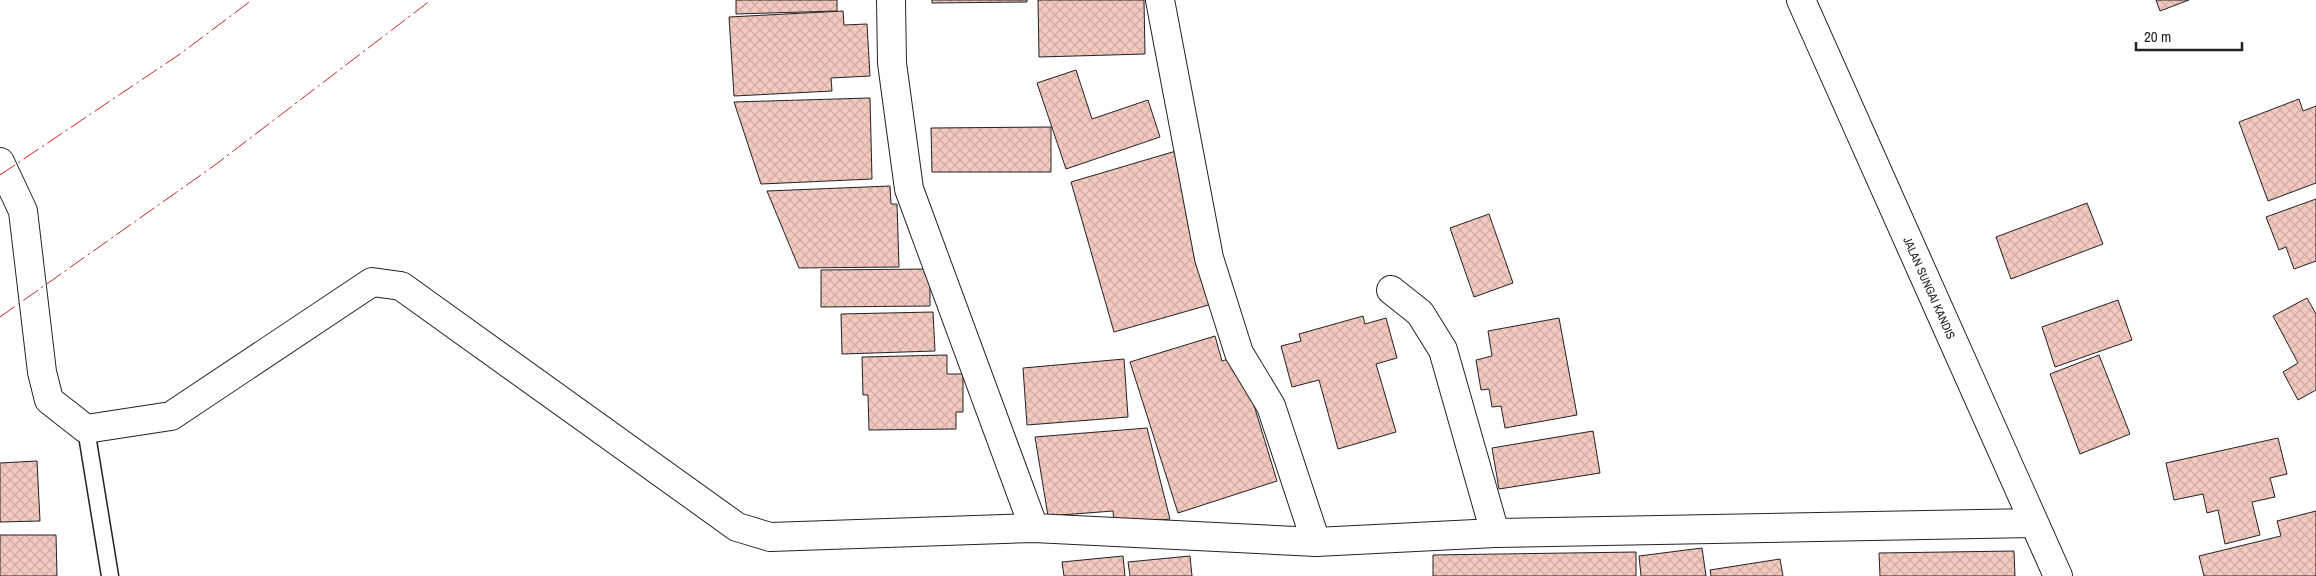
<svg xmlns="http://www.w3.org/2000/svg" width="2316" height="576" viewBox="0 0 2316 576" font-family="'Archivo Narrow',sans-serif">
  <defs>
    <pattern id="building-cross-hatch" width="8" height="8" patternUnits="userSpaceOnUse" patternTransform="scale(1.25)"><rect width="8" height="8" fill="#f3c9c0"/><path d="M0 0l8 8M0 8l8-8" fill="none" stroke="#d0aca5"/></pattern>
  </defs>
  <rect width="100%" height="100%" fill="#fff"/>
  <!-- building -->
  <g fill="url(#building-cross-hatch)" stroke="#222">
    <path d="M736 0H837V11L736 14Z"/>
    <path d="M932 0H1027V2L932 3Z"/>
    <path d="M1038 0H1144L1145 54 1039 57Z"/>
    <path d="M2156 0H2189L2160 11Z"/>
    <path d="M843 11 844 25 867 24 870 76 831 78 832 91 734 96 729 17Z"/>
    <path d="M1076 70 1092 119 1148 100 1160 137 1066 169 1037 83Z"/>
    <path d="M870 98 872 179 761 184 734 102Z"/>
    <path d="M2299 99 2303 111 2316 106V183L2268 201 2239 122Z"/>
    <path d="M1051 127V172H932L931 128Z"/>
    <path d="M1176 151 1219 302 1114 332 1071 182Z"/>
    <path d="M890 186 891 204H897L899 267 799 268 767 191Z"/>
    <path d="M2316 199V261L2294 269 2286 247 2279 250 2266 217Z"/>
    <path d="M2087 203 2103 244 2011 279 1996 237Z"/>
    <path d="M1489 214 1513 283 1474 297 1450 228Z"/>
    <path d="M930 269V306L821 307V270Z"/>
    <path d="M2307 298 2316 314V390L2298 400 2283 372 2298 363 2273 316Z"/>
    <path d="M2118 300 2132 340 2055 367 2042 327Z"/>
    <path d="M933 312 935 351 842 354 841 314Z"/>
    <path d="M1363 316 1365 324 1386 318 1397 358 1376 364 1396 432 1338 449 1319 380 1292 387 1281 346 1301 341 1299 334Z"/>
    <path d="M1559 318 1577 415 1505 428 1501 406 1492 407 1489 389 1481 390 1476 360 1492 356 1488 331Z"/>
    <path d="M1215 336 1222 361 1239 356 1277 481 1178 513 1130 362Z"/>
    <path d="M947 355V374H963V412H956V429L869 430 868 395H863L862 357Z"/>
    <path d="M2099 355 2130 434 2080 454 2050 374Z"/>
    <path d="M1124 359 1128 417 1027 425 1023 368Z"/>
    <path d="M1147 428 1170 519 1114 524 1113 511 1048 516 1035 437Z"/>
    <path d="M1593 431 1600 473 1499 489 1492 448Z"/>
    <path d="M2278 438 2287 474 2270 478 2275 497 2252 502 2260 535 2225 544 2218 510 2207 513 2203 494 2174 500 2166 463Z"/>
    <path d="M37 461 40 521 0 522V463Z"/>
    <path d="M2316 511V576H2204L2199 556 2281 536 2277 521Z"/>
    <path d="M0 535H56L57 576H0Z"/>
    <path d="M1702 548 1706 576H1641L1639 556Z"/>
    <path d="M2014 551 2015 576H1880L1879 553Z"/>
    <path d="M1636 552V576H1433V555Z"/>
    <path d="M1123 556 1125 576H1064L1062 562Z"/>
    <path d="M1190 556 1192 576H1130L1128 562Z"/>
    <path d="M1780 559 1783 576H1711L1710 570Z"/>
  </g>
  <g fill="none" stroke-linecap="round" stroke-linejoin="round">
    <!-- service casing -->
    <g stroke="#222" stroke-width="19">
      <path id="service" d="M86 429 110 576"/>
    </g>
    <!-- minor casing -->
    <g stroke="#222" stroke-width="30">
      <g id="minor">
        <path d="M891 0 892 63 909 189 1034 528"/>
        <path d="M1160 0 1209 258 1239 353 1271 406 1316 542"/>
        <path d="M0 162 23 211 42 372 49 400 86 429 171 416 372 282 401 286 737 527 770 537 1034 528 1316 542 1495 533 2033 523"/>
        <path d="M1391 290 1420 313 1443 350 1495 533"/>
      </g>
    </g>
    <!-- tertiary casing -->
    <g stroke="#222" stroke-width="30">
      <path id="tertiary" d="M1801 0 2058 576"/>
    </g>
    <!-- service -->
    <use href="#service" stroke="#fff" stroke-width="16"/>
    <!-- minor -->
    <use href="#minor" stroke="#fff" stroke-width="28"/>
    <!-- tertiary -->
    <use href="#tertiary" stroke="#fff" stroke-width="28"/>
    <!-- power -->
    <g stroke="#c62828" stroke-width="1" stroke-dasharray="18 4 2.5 4" stroke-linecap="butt">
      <path d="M0 175 180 54 252 0"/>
      <path d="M0 317 215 165 431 0"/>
    </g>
  </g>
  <g text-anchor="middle" stroke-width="4" stroke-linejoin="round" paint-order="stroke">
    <!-- street labels -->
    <g font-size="12" fill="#222" stroke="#fff">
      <text transform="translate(1929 288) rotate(66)" y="4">JALAN SUNGAI KANDIS</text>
    </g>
  </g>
  <!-- scale -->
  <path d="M2136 42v8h106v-8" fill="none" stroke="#222222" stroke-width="2.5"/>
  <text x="2144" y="42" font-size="15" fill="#222222" stroke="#ffffff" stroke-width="4" paint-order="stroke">20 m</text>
</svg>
